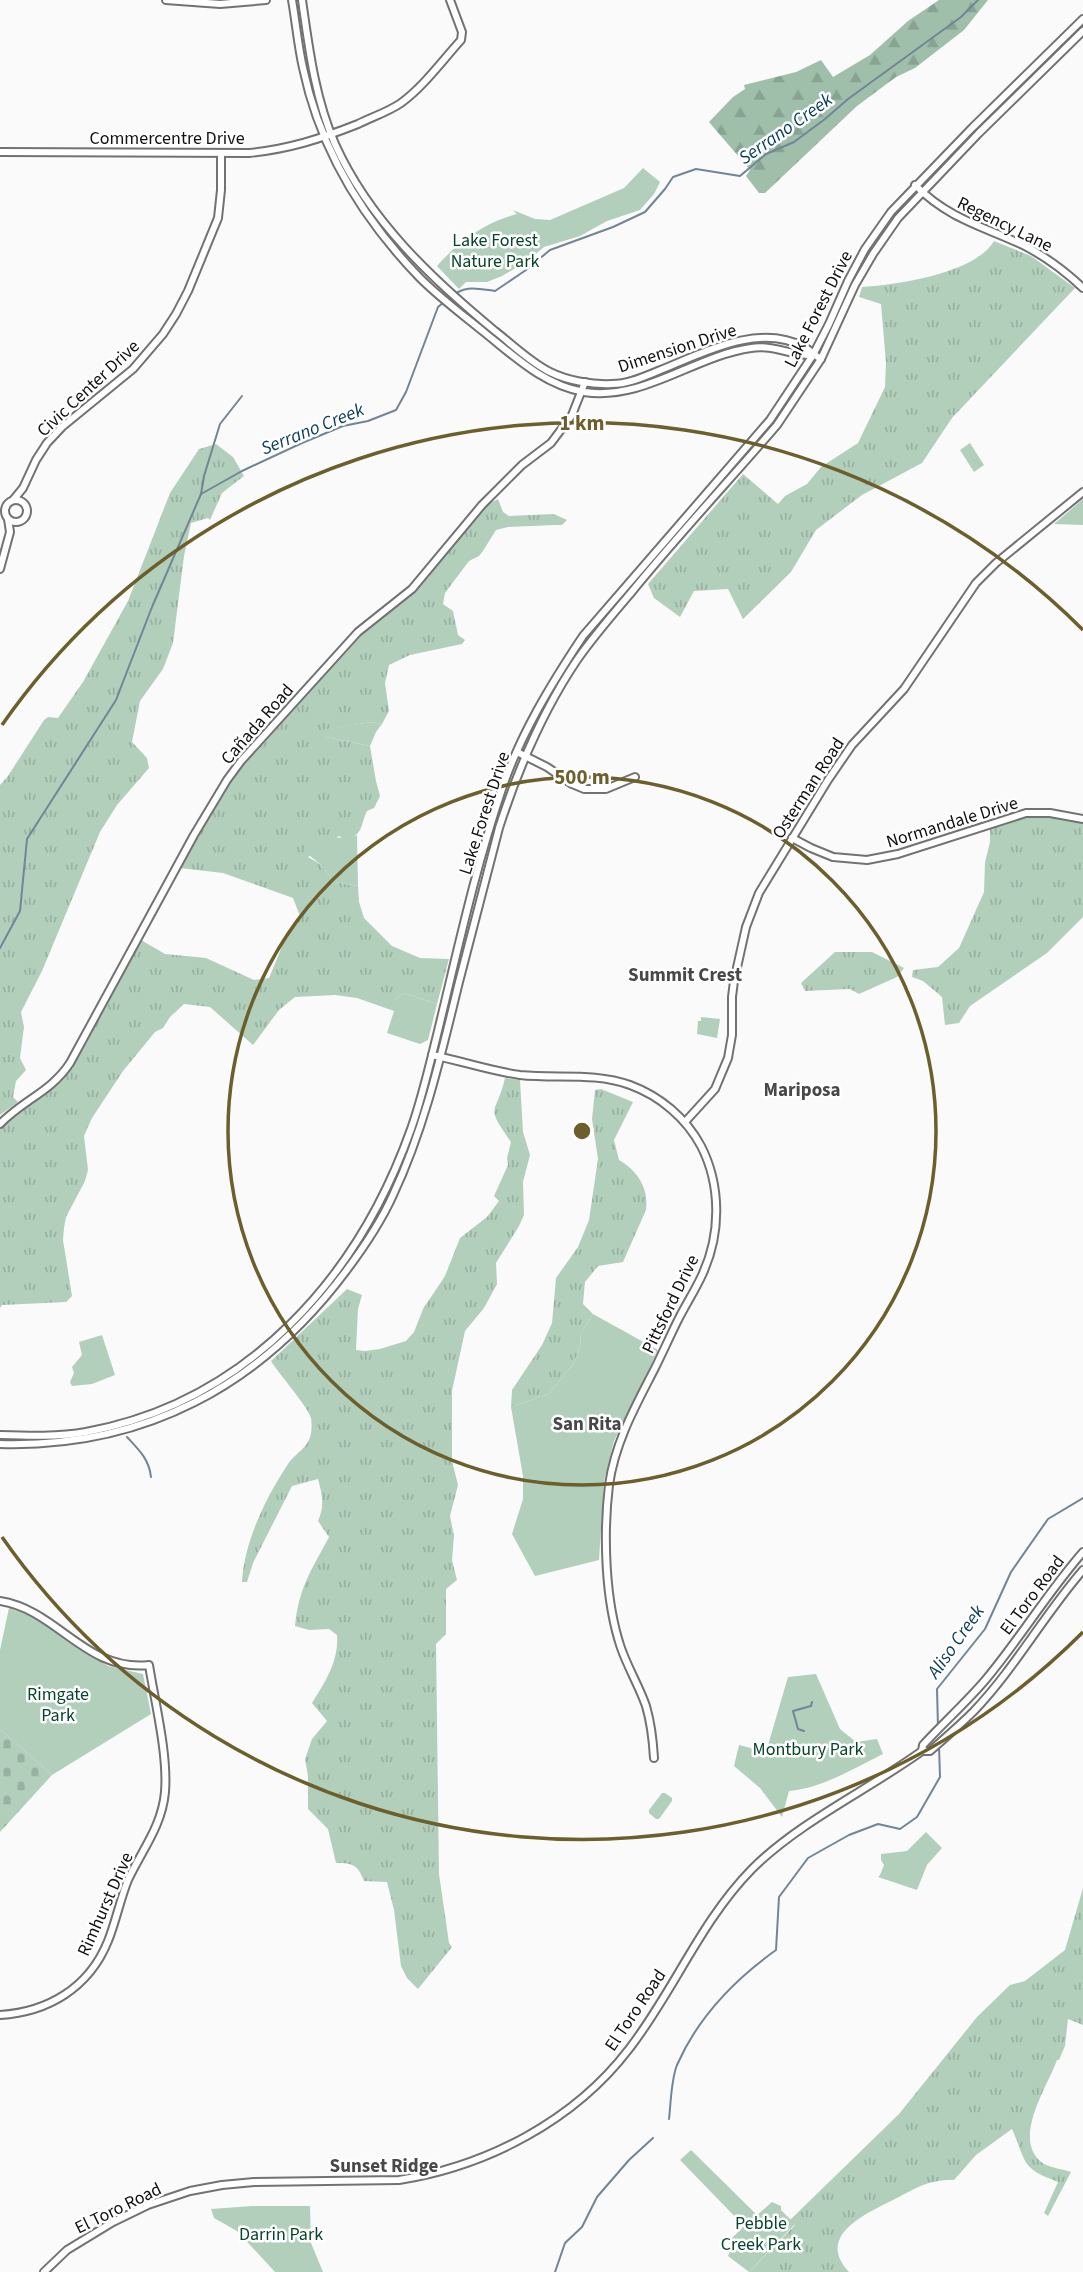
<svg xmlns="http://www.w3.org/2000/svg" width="1083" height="2272" viewBox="0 0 1083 2272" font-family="'Source Sans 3',sans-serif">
  <defs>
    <pattern id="grass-tufts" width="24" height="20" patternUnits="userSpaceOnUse" patternTransform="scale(1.75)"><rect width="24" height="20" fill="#b2cfbc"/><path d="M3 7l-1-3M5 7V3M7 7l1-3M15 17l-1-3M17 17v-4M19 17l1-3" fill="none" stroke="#98b1a1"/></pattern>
    <pattern id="forest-firs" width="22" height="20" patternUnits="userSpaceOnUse" patternTransform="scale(1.75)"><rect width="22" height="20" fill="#9fbfab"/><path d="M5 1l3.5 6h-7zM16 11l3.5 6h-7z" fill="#88a392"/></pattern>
    <pattern id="cemetery-stones" width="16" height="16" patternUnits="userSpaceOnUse" patternTransform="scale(1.75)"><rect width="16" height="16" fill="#b2cfbc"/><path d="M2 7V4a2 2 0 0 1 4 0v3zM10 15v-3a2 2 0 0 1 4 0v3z" fill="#98b1a1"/></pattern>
  </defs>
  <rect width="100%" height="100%" fill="#fafafb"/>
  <!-- grass -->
  <g fill="url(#grass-tufts)">
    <path d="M994 241 1031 256 1075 288 952 418 922 463 862 495 816 530 791 572 743 619 728 589 694 591 680 617 654 598 648 584 743 474 778 504 785 496 807 484 821 467 858 443 885 387 886 363 881 304 859 297 862 287C897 285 976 273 994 241Z"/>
    <path d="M216 444 233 457 244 476 222 493 210 520 208 518 191 523 184 556 173 643 163 669 140 701 132 742 147 758 149 768 117 805 100 832 42 971 21 1012 24 1027 20 1058 26 1070 16 1081 13 1097 18 1102 0 1115V785L8 776 44 720 48 717 58 718 83 682 128 601 170 493 199 449Z"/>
    <path d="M498 499 503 512 509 516 554 514 567 520 562 525H555L508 527 496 530 483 551 479 556 469 561 445 593 443 604 453 611 458 635 465 640 462 644 410 655 389 665 385 683 389 711 382 724 371 722 324 730 326 737 370 746 376 781 380 796 374 808 367 811C360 825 364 835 345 840L339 836 308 857 320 864 335 882 358 886 359 902 364 918 392 946 420 958 449 959 437 1004 404 993 394 1000V1011L357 998 335 995 295 997 279 1010 253 1045 210 1007 184 1004 170 1017 163 1028 155 1032 123 1071 92 1118 84 1136 88 1170 85 1181 66 1217 64 1228 63 1240 72 1296 66 1302 2 1305 0 1308V1128L17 1113 50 1090 74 1062 141 940 165 954 206 958 254 980 269 978 288 932 300 916 293 898 223 873 180 868 199 831 241 766 368 628 410 597 486 505Z"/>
    <path d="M1041 812 1083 819V917L1047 953 970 1006 959 1023 945 1025 942 997 923 981 912 977 913 970 938 967 959 948 984 892 985 862 990 842V823Z"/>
    <path d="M835 952H872L904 968 897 977 859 994 850 989 805 991 801 983Z"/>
    <path d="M505 1078 520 1080 523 1132 530 1155 523 1182 524 1215 519 1226 496 1263 497 1284 484 1308 465 1331 452 1391V1461L458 1485 450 1516 454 1536 452 1560 457 1580 446 1589V1634L436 1644 439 1874 449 1943 452 1947 418 1989 407 1978 401 1966 394 1910 387 1882 364 1881C358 1865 353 1863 336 1863L328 1829 308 1809V1776L305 1759 312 1739 327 1721 312 1703C325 1682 339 1661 337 1635L329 1629 309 1630 295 1626C299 1587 311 1571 329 1537L318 1521C325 1506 322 1494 318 1479L292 1486 253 1563 247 1582H242C244 1542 266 1497 288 1464 294 1455 305 1449 309 1440 312 1434 312 1424 311 1418 308 1407 279 1374 271 1361L347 1289 362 1295 358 1309 356 1350 365 1351 380 1349 406 1341 414 1332 423 1309 445 1276 460 1238 487 1217 499 1201 494 1196 508 1165 507 1158 511 1142C484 1103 496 1117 505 1078Z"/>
    <path d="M601 1089 633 1102 614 1140 619 1160C637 1170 649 1188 646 1210L623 1262 598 1266 585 1282 583 1304 593 1314 581 1333 580 1347 574 1363 549 1394 511 1407 512 1390 542 1345 552 1323 556 1278 578 1247 589 1220 598 1159 592 1119 595 1090Z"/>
    <path d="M1083 1888V2025L1068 2019 1065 2046 1059 2060H1057C1047 2088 1010 2141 1044 2164 1052 2168 1062 2169 1071 2172L1048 2216 1044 2213 1058 2182C1020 2168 1027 2163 1012 2129L976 2155 954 2180C928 2179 915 2189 893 2200 865 2214 815 2236 849 2272H749L795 2225 790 2220 899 2114 977 2017 1010 1985 1025 1981 1065 1950Z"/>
  </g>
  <!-- forest -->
  <path fill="url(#forest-firs)" d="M939 0H988L964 30 915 68 896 77 857 106 765 193H759L746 176 750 170 709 122 733 97 745 89 744 85 796 72 821 60 833 77 870 55 908 21Z"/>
  <!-- cemetery -->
  <path fill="url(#cemetery-stones)" d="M0 1729 52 1775 0 1832Z"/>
  <!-- green -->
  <g fill="#b2cfbc">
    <path d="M643 168 660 182 654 194 640 210 607 221 580 236 544 247 526 262 502 276 487 282H466L459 289 437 266C459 241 484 223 517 214L513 210 535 219 550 220 624 188Z"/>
    <path d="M970 443 984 465 974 472 960 450Z"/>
    <path d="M1083 499V525L1054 524Z"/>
    <path d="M371 722 382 724 376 732 370 746 326 737 324 734V730L327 729Z"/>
    <path d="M357 835 358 886 335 882 320 864 304 851C318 824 338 845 357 835Z"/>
    <path d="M404 993 437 1004 428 1040 420 1044 387 1033 394 1011V1000Z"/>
    <path d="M701 1017 720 1019 717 1038 697 1034 698 1021H701Z"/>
    <path d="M593 1314 658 1350 614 1441 604 1481 599 1560 535 1576 512 1534 523 1499V1476L511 1407 549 1394 574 1363 580 1347 581 1333Z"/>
    <path d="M102 1335 115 1375 92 1384 72 1386 70 1382 74 1373 72 1367 82 1355 79 1342Z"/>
    <path d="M9 1608 31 1616 108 1666 143 1674 151 1714 52 1775 0 1729V1650Z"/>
    <path d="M816 1674 840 1729 856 1742 877 1739 883 1754C852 1769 823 1788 789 1791L782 1817 760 1788 734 1766 739 1745 766 1752 788 1677Z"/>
    <path d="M662 1793H665L672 1798V1801L659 1819H656L649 1813V1810Z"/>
    <path d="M926 1832 942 1848 927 1865 917 1890 878 1877 880 1875 884 1865 881 1860V1854L907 1851Z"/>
    <path d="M691 2150 757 2215 772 2202 781 2206V2210L795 2224 749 2272 728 2256 731 2249 729 2241 744 2226 680 2160Z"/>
    <path d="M252 2206H310L311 2243 323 2272H275L237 2231 214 2218 211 2209Z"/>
  </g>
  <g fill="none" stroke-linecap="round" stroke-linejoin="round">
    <!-- stream -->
    <g stroke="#728596" stroke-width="2">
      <path d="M448 298C466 285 474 288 495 291L526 270 550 250 613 227 645 212 665 189 673 177 696 169 740 176 766 154 794 142 825 119 848 99 961 17 978 0"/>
      <path d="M201 494 204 476 220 424 242 396"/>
      <path d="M0 948 20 911 27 839 116 700 152 607 201 494 242 471 302 443 343 426 368 421 396 410 406 392 438 307 444 302"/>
      <path d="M127 1437C139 1450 149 1459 151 1477"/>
      <path d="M938 1727 937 1689 985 1629 1011 1572 1048 1519 1083 1498"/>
      <path d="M804 1731 798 1729 793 1711 811 1706 812 1702"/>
      <path d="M669 2119C671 2102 671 2080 677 2065 698 2017 734 1980 776 1950L779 1897 808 1858 849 1835 878 1824 900 1829 917 1817 940 1777 939 1746"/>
      <path d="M555 2272 565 2243 582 2227 597 2197 629 2160 653 2138"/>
    </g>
    <!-- secondary casing -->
    <g stroke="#727273" stroke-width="10">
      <g id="secondary">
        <path d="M166 0 220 4 266 0"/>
        <path d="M292 0C296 23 298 46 303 68 320 149 363 219 420 278 440 298 463 315 485 333 515 357 544 385 584 392 644 401 694 356 751 348 774 344 794 357 813 355"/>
        <path d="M302 0C309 49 315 98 335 144 369 220 432 279 495 331 513 345 530 362 550 372 568 381 593 385 612 384 628 384 643 377 658 371 701 354 758 322 804 347 810 350 815 356 821 359"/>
        <path d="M0 152 249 153C289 149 320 139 358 124 372 117 388 112 401 103 424 86 442 61 461 40L462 32 450 0"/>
        <path d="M915 185C950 220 983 226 1025 246 1046 257 1066 272 1083 288"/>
        <path d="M14 499 23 488 36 460 47 443 62 427 133 369 163 334 176 314 188 291 218 218 221 190V153"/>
        <circle cx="16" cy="511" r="11"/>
        <path d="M0 569 10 532 8 519"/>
        <path d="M517 752 547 767 572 784 584 789H606L635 777"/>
        <path d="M792 838 811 848 833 857 867 860 898 854 1026 813H1050L1083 819"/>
        <path d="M432 1055C462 1061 490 1071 520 1075 557 1079 594 1072 630 1085 660 1096 686 1118 701 1146 721 1185 721 1233 703 1273 696 1289 686 1304 678 1320 670 1336 663 1352 655 1368 636 1405 615 1442 609 1485 603 1535 605 1601 621 1648 628 1668 639 1686 646 1706 651 1723 653 1741 654 1758"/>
        <path d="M685 1122 715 1089 728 1058 732 1035V997L734 981 746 927 759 893 828 780 852 745 904 689 976 583 996 563 1083 492"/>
        <path d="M0 1124C23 1100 51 1092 70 1063L194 835 227 780 241 761 358 632 412 589 482 505 522 465 551 443 572 415 585 382"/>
        <path d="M0 1601C58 1610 85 1672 149 1665 155 1703 168 1754 165 1792 162 1826 142 1850 128 1880 120 1900 116 1921 108 1941 89 1988 48 2012 0 2015"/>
      </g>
    </g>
    <!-- primary casing -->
    <g stroke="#727273" stroke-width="10">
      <g id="primary">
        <path d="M0 1435C28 1436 59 1437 86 1432 248 1402 358 1278 411 1129 422 1098 429 1067 437 1035 457 953 475 869 502 789 520 735 551 684 583 636L770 420 813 355 829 324 848 281 865 249 891 212 972 128 1083 19"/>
        <path d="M0 1444C144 1448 260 1386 346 1271 364 1247 381 1222 393 1195 425 1127 441 1055 459 982 472 931 486 879 499 828 518 769 542 712 577 660 593 637 612 615 630 594 677 536 728 482 777 425L821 359 855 285 873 254 898 218 978 134 1083 31"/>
        <path d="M922 1751H930C945 1738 960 1725 974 1711 1015 1668 1044 1615 1083 1570"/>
        <path d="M44 2272 67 2250 113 2222 148 2205 190 2191 222 2185 254 2182 399 2180C487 2166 574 2121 629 2049 674 1991 700 1922 752 1869 799 1822 868 1790 922 1751L923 1745C944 1722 967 1702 987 1678 1021 1637 1048 1592 1083 1552"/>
      </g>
    </g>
    <!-- secondary -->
    <use href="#secondary" stroke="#fff" stroke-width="6"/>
    <!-- primary -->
    <use href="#primary" stroke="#fff" stroke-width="6"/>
  </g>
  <!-- distance rings -->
  <g fill="none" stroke="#6c5f2c" stroke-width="3.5">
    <circle cx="582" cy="1131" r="354"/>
    <path d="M1083 1632A708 708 0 0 1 2 1537M2 725A708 708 0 0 1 1083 630"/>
  </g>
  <g text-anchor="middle" stroke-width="5" stroke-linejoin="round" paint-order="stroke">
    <!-- street labels -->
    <g font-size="18" fill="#111" stroke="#fff">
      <text x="167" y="144">Commercentre Drive</text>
      <text transform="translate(1005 224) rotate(26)" y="6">Regency Lane</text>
      <text transform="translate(818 309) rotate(-63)" y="6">Lake Forest Drive</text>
      <text transform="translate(677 348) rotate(-18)" y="6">Dimension Drive</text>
      <text transform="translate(88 388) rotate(-43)" y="6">Civic Center Drive</text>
      <text transform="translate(257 724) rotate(-49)" y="6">Cañada Road</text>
      <text transform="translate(808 788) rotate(-57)" y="6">Osterman Road</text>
      <text transform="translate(484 813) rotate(-72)" y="6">Lake Forest Drive</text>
      <text transform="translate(952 822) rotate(-17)" y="6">Normandale Drive</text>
      <text transform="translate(670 1304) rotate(-64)" y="6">Pittsford Drive</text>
      <text transform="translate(1032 1595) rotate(-53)" y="6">El Toro Road</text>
      <text transform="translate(105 1904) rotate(-66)" y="6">Rimhurst Drive</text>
      <text transform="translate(635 2010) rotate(-56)" y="6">El Toro Road</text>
      <text transform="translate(118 2208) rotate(-26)" y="6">El Toro Road</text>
    </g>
    <!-- park labels -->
    <g font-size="18" fill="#084428" stroke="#fff">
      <text x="495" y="246">Lake Forest<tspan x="495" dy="21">Nature Park</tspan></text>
      <text x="58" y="1700">Rimgate<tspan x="58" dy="21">Park</tspan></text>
      <text x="808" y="1755">Montbury Park</text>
      <text x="761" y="2229">Pebble<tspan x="761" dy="21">Creek Park</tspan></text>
      <text x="281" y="2240">Darrin Park</text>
    </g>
    <!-- water labels -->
    <g font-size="19" font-style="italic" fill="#083b5b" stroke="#fff">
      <text transform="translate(785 128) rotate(-35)" y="7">Serrano Creek</text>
      <text transform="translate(312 428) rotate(-22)" y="7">Serrano Creek</text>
      <text transform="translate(955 1641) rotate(-55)" y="7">Aliso Creek</text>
    </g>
    <!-- neighbourhood labels -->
    <g font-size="19" font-weight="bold" fill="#484849" stroke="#fff">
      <text x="685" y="981">Summit Crest</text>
      <text x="802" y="1096">Mariposa</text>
      <text x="587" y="1430">San Rita</text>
      <text x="384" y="2172">Sunset Ridge</text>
    </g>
  </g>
  <circle cx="582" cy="1131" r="10" fill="#6c5f2c" stroke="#fff" stroke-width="3.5"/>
  <g font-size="21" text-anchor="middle" font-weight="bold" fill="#6c5f2c" stroke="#fff" stroke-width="5" stroke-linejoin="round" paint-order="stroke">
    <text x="582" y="430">1 km</text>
    <text x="582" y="784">500 m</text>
  </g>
</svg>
